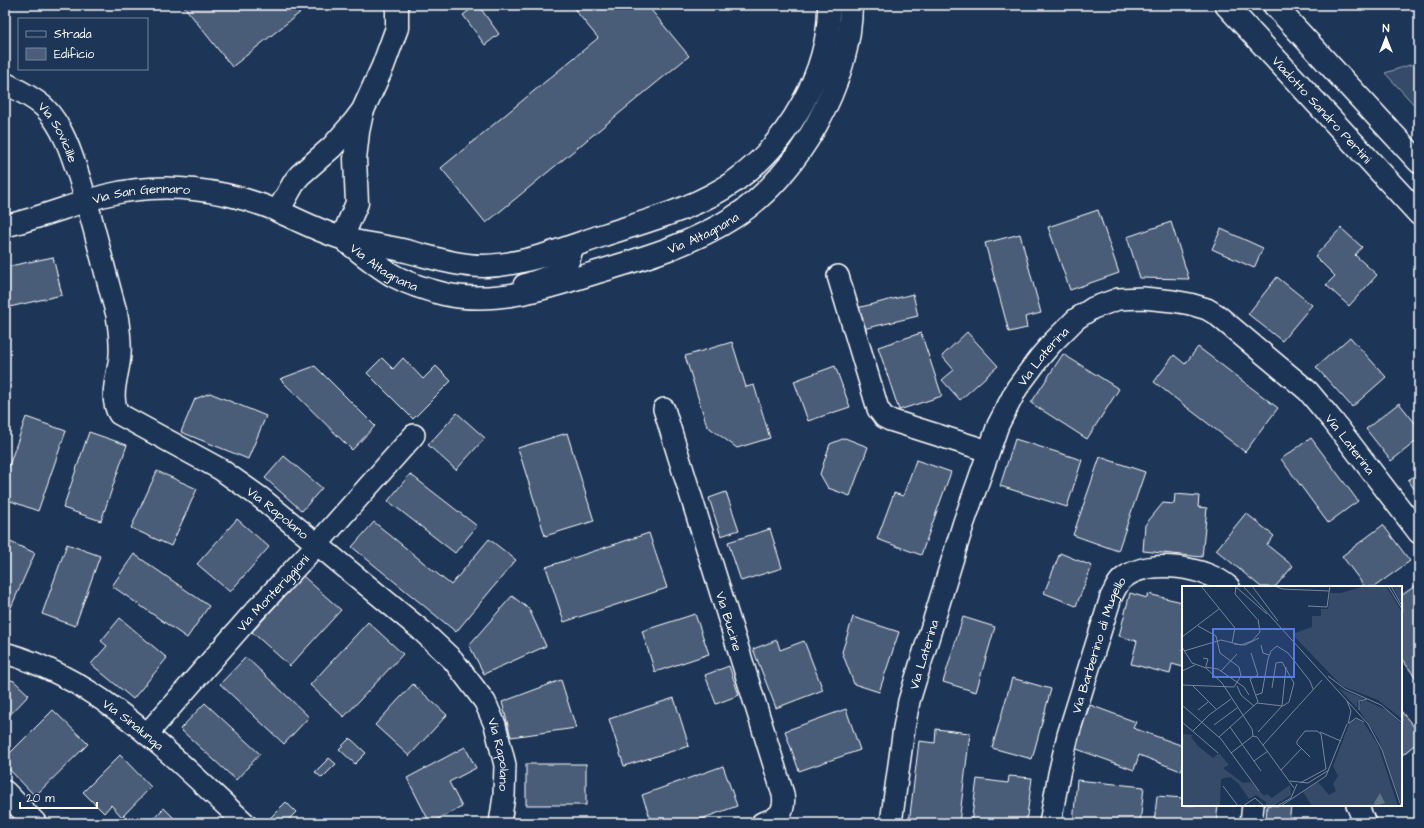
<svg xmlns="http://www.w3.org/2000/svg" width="1424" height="828" viewBox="0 0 1424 828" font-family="'Architects Daughter',sans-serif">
  <rect width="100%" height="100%" fill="#1d3557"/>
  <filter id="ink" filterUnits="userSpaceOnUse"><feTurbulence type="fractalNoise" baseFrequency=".025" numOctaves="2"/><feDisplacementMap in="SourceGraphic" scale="8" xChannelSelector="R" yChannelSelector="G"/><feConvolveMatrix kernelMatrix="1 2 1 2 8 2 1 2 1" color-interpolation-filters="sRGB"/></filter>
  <g filter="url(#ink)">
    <!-- green -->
    <path fill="#364b69" stroke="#9aa5b4" d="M1419 62V110L1385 73Z"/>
    <!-- building -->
    <g fill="#4a5d79" stroke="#fff">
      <path d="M183 5H305L307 7 232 67Z"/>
      <path d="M476 5H478L499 34 485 45 463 15Z"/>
      <path d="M571 5H647L689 56 486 223 441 168 598 38Z"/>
      <path d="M1098 210 1119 273 1070 290 1048 227Z"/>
      <path d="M1171 222 1189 279 1140 278 1127 237Z"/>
      <path d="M1341 228 1362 247 1355 255 1377 275 1349 306 1326 285 1335 276 1315 256Z"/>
      <path d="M1221 229 1263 248 1254 268 1212 249Z"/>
      <path d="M1020 234 1041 313 1025 317 1027 328 1009 332 985 243Z"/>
      <path d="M53 257 62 295 5 308V267Z"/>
      <path d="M1277 277 1312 305 1282 341 1248 314Z"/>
      <path d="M913 294 918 316 859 330 853 309Z"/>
      <path d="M967 332 998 366 960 400 942 380 954 370 942 356Z"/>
      <path d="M921 333 942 396 899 410 878 347Z"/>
      <path d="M1350 337 1386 377 1352 407 1316 367Z"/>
      <path d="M732 342 746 387 754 385 770 438 737 448 707 426 685 356Z"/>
      <path d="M1198 347 1278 408 1245 452 1154 382 1174 355 1185 364Z"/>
      <path d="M1063 354 1119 389 1087 439 1031 403Z"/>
      <path d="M382 358 393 369 403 358 423 379 436 366 451 381 413 419 367 373Z"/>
      <path d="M315 366 375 426 352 450 280 379Z"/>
      <path d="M835 366 850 407 808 421 794 381Z"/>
      <path d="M210 393 266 416 248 459 181 432 195 399Z"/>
      <path d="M1399 403 1419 428V439L1391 461 1366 429Z"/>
      <path d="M457 413 485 438 456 470 428 445Z"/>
      <path d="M26 417 66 431 38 511 5 499V477Z"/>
      <path d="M89 432 127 445 101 521 63 508Z"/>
      <path d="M567 433 594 521 545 536 518 448Z"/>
      <path d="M845 438 868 447 850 496 828 488 820 474 830 444Z"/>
      <path d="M1311 438 1358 501 1328 523 1281 459Z"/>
      <path d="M1015 439 1082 460 1067 507 1000 486Z"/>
      <path d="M284 456 322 488 302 511 265 478Z"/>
      <path d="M1100 457 1145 472 1118 551 1073 535Z"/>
      <path d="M916 460 951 472 921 555 877 539 894 493 903 496Z"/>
      <path d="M157 471 197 489 171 546 131 528Z"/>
      <path d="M1419 473V496L1408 480Z"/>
      <path d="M410 474 477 526 455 553 388 501Z"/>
      <path d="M726 492 739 530 721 536 709 498Z"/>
      <path d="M1175 494 1199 496 1198 507 1207 508 1202 557 1143 551 1145 525 1163 503 1174 504Z"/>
      <path d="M1246 513 1274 536 1267 545 1293 566 1275 587H1261L1216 550Z"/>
      <path d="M237 519 269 547 230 592 197 564Z"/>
      <path d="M374 522 451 585 489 539 516 560 456 632 352 547Z"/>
      <path d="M1383 525 1410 561 1374 587H1365L1342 556Z"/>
      <path d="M770 529 782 568 741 581 728 542Z"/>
      <path d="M649 533 667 588 564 622 546 567Z"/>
      <path d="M8 541 35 553 5 621V548Z"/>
      <path d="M67 544 100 556 75 626 42 614Z"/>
      <path d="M1060 553 1092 566 1076 606 1044 593Z"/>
      <path d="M134 554 209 606 187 638 112 586Z"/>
      <path d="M303 576 341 610 290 666 252 632Z"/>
      <path d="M1419 583V682L1401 658V596Z"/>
      <path d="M1130 593 1147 598 1148 594 1182 602 1181 608 1183 609V667L1172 664 1170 674 1131 664 1137 641 1119 636Z"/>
      <path d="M512 596 529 609 546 646 484 674 469 645Z"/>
      <path d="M695 614 709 654 655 672 642 631Z"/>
      <path d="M853 617 899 632 879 692 854 684 842 652Z"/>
      <path d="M963 617 995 627 976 692 943 682Z"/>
      <path d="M120 618 167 658 133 699 91 664 107 646 101 641Z"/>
      <path d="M368 622 403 654 344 717 310 685Z"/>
      <path d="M777 640 780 650 804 641 823 690 776 708 753 649Z"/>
      <path d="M246 657 309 717 284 744 220 684Z"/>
      <path d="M729 666 739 695 716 704 705 675Z"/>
      <path d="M5 678 14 681 29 695 5 720Z"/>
      <path d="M1012 678 1051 689 1032 759 992 748Z"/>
      <path d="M561 680 576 728 511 737 502 702Z"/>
      <path d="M413 684 447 715 409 756 375 725Z"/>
      <path d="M674 698 689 746 624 766 609 719Z"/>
      <path d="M205 703 260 754 236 780 180 729Z"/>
      <path d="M1090 705 1136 722 1133 728 1183 746V766L1181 771 1139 755 1134 770 1074 748Z"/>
      <path d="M846 709 860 750 799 771 785 731Z"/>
      <path d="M53 710 88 744 35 796 5 765V758Z"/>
      <path d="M1401 711 1419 733V741L1401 756Z"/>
      <path d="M936 729 970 733 959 823H909L919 741 935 743Z"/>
      <path d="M350 738 366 753 355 764 339 749Z"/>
      <path d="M465 747 476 768 449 782 462 807 430 823 407 778Z"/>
      <path d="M120 755 151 787 122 817 111 805 104 813 83 792Z"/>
      <path d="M329 758 336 764 322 778 315 772Z"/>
      <rect x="526" y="764" width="60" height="41"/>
      <path d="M723 766 737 806 690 823H652L642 795Z"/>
      <path d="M1009 776 1032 778 1026 823H971L977 779 1008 783Z"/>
      <path d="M1077 780 1144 787 1140 823H1073Z"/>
      <path d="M1157 796 1183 798V805H1218L1216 823H1154Z"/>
      <path d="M286 802 296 812 285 823H272L269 819Z"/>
      <path d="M1267 805 1291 806 1289 823H1266Z"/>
      <path d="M164 808 179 823H149Z"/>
    </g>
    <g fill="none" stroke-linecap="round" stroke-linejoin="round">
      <!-- minor casing -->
      <g stroke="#fff" stroke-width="24">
        <g id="minor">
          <path id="s1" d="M5 83C18 90 33 97 44 107 63 126 72 155 80 180 94 224 104 270 117 315 119 329 121 341 120 355 119 374 108 396 119 414L220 469 261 498 421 630 453 660 485 702 495 725 505 765 504 796 500 823"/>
          <path id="s2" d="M5 226C40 218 73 204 107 195 164 181 225 189 278 211"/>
          <path d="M838 276 878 409 884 417 890 420 988 451"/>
          <path d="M524 285C536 281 562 274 568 262 571 257 571 251 572 246"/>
          <path id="s3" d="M664 409 783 794C786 813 778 818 762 823"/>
          <path id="s4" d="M5 653C102 680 173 758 245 823"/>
          <path id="s5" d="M147 734 254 612 311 551 414 435"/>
          <path d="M1357 805 1365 823"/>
          <path id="s6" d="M891 823 904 728 909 701 963 525 998 425 1017 388 1040 357 1052 343 1076 319 1093 308 1118 299 1143 298 1173 301 1190 304 1207 309 1217 315 1308 391 1333 421 1419 533"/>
          <path id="s7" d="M1050 823 1059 774 1068 735 1111 597C1115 590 1118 581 1125 577 1151 558 1207 567 1229 587"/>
          <path d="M1251 823 1253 805"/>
        </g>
      </g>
      <!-- tertiary casing -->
      <g stroke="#fff" stroke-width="25">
        <g id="tertiary">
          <path d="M397 5V28L394 36 383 66 363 110 354 122 332 147 300 175 295 181 278 211C298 220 321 232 342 238 364 244 387 246 410 252 434 258 458 266 484 266 524 265 563 249 601 236 646 221 695 209 735 181 788 143 830 72 829 5"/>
          <path d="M342 238 357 203 355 159 358 132 362 113"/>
          <path id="s8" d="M347 242C363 254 379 268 396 277 411 285 428 290 444 294 494 305 544 289 591 274 640 259 691 245 734 217 798 176 851 82 851 5"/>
          <path d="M5 792 35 823"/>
        </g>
      </g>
      <!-- primary casing -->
      <g stroke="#fff" stroke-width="25">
        <g id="primary">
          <path id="s9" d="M1226 5 1419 214"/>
          <path d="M1274 5 1419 162"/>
        </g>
      </g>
      <!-- minor -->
      <use href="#minor" stroke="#1d3557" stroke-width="21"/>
      <!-- tertiary -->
      <use href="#tertiary" stroke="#1d3557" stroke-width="22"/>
      <!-- primary -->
      <use href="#primary" stroke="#1d3557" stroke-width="22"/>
    </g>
  </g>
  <g text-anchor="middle" stroke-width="3" stroke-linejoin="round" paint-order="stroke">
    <!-- street labels -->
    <g font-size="13" fill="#fff" stroke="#1d3557">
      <text dy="5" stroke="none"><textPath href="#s9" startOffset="142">Viadotto Sandro Pertini</textPath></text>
      <text dy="5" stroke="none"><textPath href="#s1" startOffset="75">Via Sovicille</textPath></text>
      <text dy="5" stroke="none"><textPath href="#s2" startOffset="141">Via San Gennaro</textPath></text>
      <text dy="5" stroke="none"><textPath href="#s8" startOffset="381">Via Altagnana</textPath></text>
      <text dy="5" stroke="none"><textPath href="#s8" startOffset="45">Via Altagnana</textPath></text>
      <text dy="5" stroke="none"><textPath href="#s6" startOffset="496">Via Laterina</textPath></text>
      <text dy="5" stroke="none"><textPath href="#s6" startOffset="881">Via Laterina</textPath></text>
      <text dy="5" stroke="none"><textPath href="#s1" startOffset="556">Via Rapolano</textPath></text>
      <text dy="5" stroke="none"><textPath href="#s5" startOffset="189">Via Monteriggioni</textPath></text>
      <text dy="5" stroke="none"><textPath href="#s3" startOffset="222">Via Bucine</textPath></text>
      <text dy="5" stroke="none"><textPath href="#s7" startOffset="185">Via Barberino di Mugello</textPath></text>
      <text dy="5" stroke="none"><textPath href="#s6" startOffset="172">Via Laterina</textPath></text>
      <text dy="5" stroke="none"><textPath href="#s4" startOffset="148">Via Sinalunga</textPath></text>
      <text dy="5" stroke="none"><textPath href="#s1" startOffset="893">Via Rapolano</textPath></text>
    </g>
  </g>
  <!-- overview -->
  <g transform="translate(1182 586)">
    <rect width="220" height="220" fill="#1d3557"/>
    <path d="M183 0H204L220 26V133L196 114 160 100 110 48 130 41V30H139V23H146L148 7H159ZM211 0H220V17L217 13ZM156 102 181 112 175 116V122ZM183 114 206 125 220 139V220L196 152 177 124 179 115ZM175 133 182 137 196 159 216 220H130L121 206 136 196 147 209 154 205 151 198 156 190 151 180 168 136ZM0 148 11 149 9 151 16 160 31 172 37 167 47 179 41 182 61 197 69 196 82 210 85 208 90 212 108 199 109 209 91 220H84V216L74 209 67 213 56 197 48 191 39 193 38 220H0Z" fill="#364b69"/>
    <path d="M198 207 203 217 193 220 192 217Z" fill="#617289"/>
    <path fill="none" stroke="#77869a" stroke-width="1" d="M19 0 53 42 50 57M53 0 85 28M61 0 186 138 200 164 219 220M70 0 96 35M93 0 100 3 147 5M206 0 220 23M209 0 220 20M54 1 53 8 75 33M126 20 145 21 148 0M0 51 37 23M52 58 63 59 77 52M79 59 81 67 87 69M0 61 10 77 24 82 40 97 70 143 71 150 75 151 112 202M2 65 39 54 59 59 70 55 78 46 76 33M21 72 26 73 24 80M23 81 36 83 62 101 67 109M0 85 13 79M39 85 55 68M146 90 163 103 199 119 220 137M0 99 52 101 59 90 57 81 38 67 34 50 16 40M10 99 34 123M55 100 59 109 72 120M74 109 80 107 86 73 89 65 95 60 106 67 128 95 131 103M165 115 169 125 166 138M75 117 101 120 107 116 112 97 100 76 94 77 90 102M0 119 39 153 77 205M16 124 26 116M177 124V115L185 113M0 136 36 167M167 137 174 132 182 136M32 139 55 122M48 141 79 185M11 145 27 129 49 113M76 146 100 120 104 81M138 146 159 155M37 151 76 116 68 93 76 89 69 67M81 159 140 94M49 167 71 150M72 175 86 165M99 184 119 163M108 195 126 197 147 184M118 197 144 183 139 148 135 145H123L115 155V158L128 171M41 200 56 220M61 220 73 212 82 220M95 220 109 212 115 198M99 220 144 190 165 138"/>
    <path fill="#567ae2" fill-opacity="0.15" stroke="#567ae2" stroke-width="2" d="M31 43H112V91H31Z"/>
    <rect width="220" height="220" fill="none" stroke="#fff" stroke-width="2"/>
  </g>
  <!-- margin -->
  <rect width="1424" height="828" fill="none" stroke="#1d3557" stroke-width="20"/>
  <rect x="10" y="10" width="1404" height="808" fill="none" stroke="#fff" stroke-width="1.5" filter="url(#ink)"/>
  <!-- legend -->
  <rect x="18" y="18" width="130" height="52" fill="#1d3557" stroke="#77869a"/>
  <rect x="26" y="31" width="20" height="6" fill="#1d3557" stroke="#77869a"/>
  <text x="54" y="38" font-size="12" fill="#ffffff">Strada</text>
  <rect x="26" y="48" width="20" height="12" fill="#4a5d79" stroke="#77869a"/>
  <text x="54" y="58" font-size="12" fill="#ffffff">Edificio</text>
  <!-- north arrow -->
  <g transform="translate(1386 38)" stroke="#1d3557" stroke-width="3" paint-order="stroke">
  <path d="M0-3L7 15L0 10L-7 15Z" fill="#ffffff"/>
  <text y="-6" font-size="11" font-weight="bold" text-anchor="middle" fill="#ffffff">N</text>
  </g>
  <!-- scale -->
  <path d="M20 802v6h77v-6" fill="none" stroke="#ffffff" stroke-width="2"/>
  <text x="26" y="802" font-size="12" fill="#ffffff" stroke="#1d3557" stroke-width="3" paint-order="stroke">20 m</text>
</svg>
